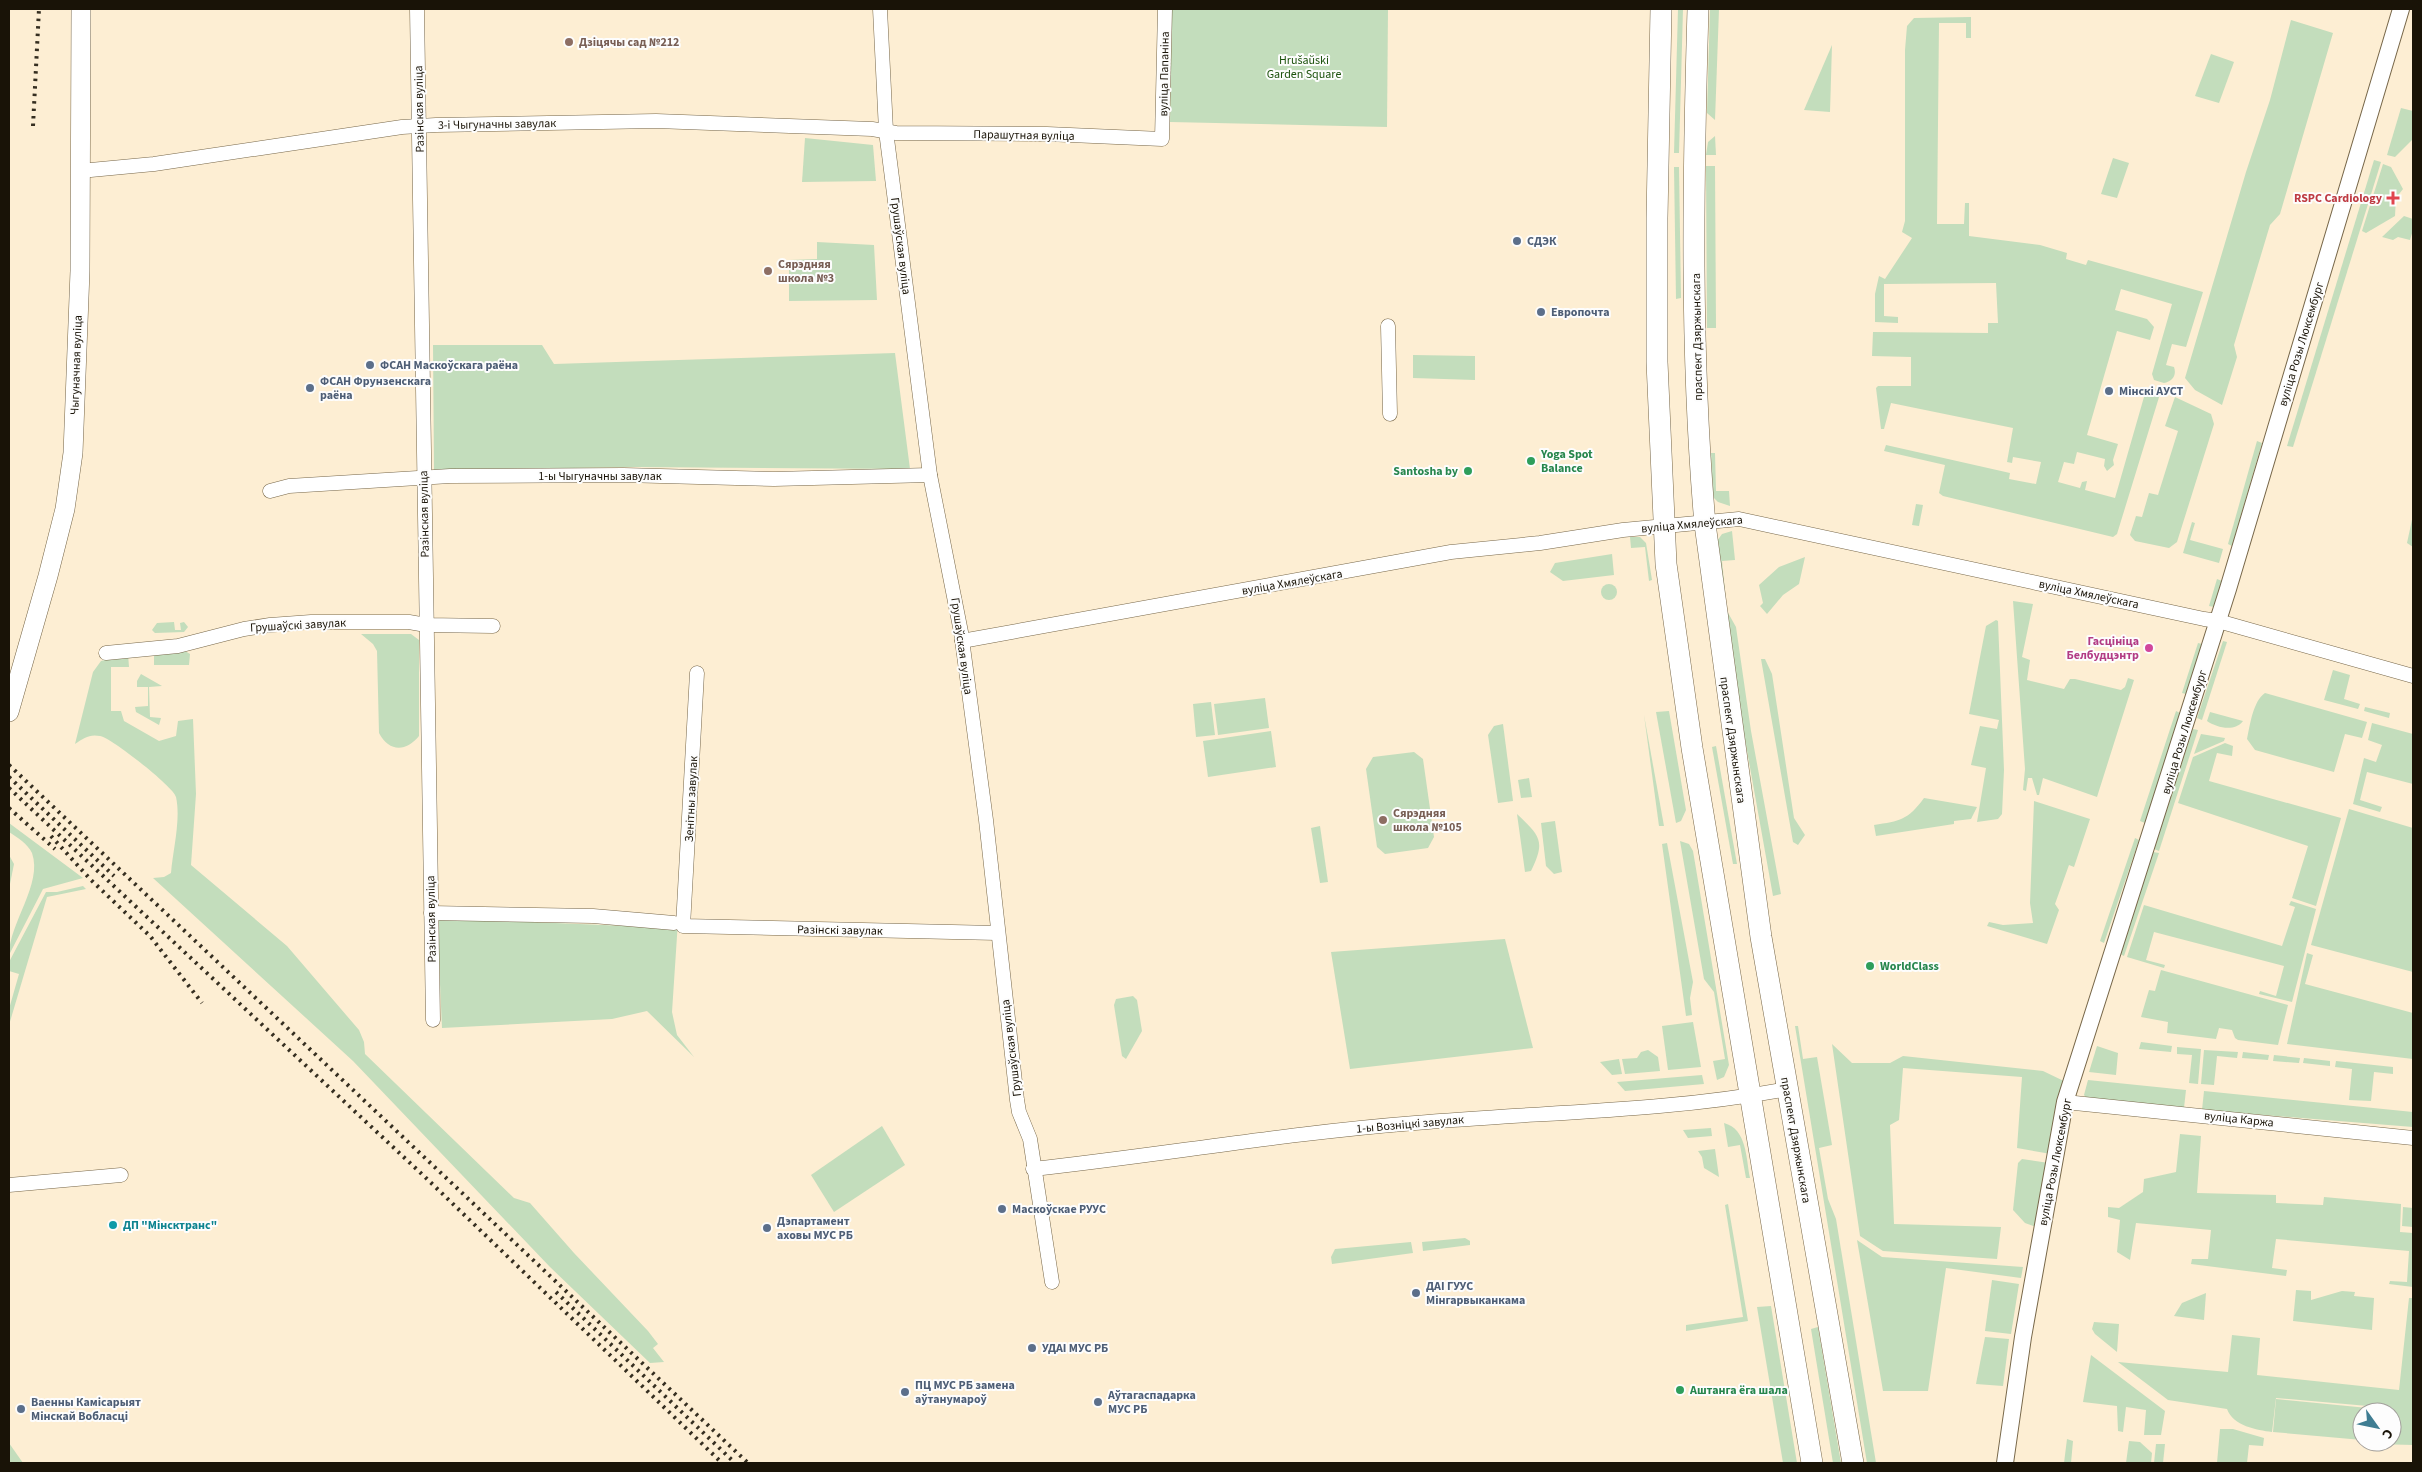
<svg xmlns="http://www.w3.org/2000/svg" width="2422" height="1472" viewBox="0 0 2422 1472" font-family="'Source Sans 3',sans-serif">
  <rect width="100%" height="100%" fill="#fdeed3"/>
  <!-- green -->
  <g fill="#c3ddbc">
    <path d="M1172 9H1388L1387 127 1170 122Z"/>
    <path d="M1678 9H1683L1679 153H1674Z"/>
    <path d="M1710 9H1719L1715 120 1707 113Z"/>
    <path d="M1971 17V38H1966V23H1939L1937 224H1964L1965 203H1969V236L2040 245 2067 253 2066 259 2086 265 2088 260 2203 292 2186 347 2172 344 2166 365 2174 367C2177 376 2172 381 2164 383L2154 380 2152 374 2172 304 2121 289 2115 310 2147 319 2154 327 2150 340 2117 331 2087 435 2118 444 2113 460 2114 465 2107 471 2104 466 2105 459 2077 452 2074 464 2064 462 2058 482 2080 488 2082 482 2087 481 2085 490 2115 498 2146 390 2151 387 2158 390 2160 394 2117 534 2113 537 1943 496 1939 493 1945 465 1884 451 1886 445 2010 473 2009 479 2036 484 2041 462 2013 457 2012 463 2007 462 2013 428 1891 403 1884 429H1881L1876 388 1878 386H1911V357L1872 356 1873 332 1988 333V323H1998L1996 283 1884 284V316L1898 317V323L1875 322V294L1879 276 1885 279 1912 238 1902 232 1905 221V50L1907 26 1914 18Z"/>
    <path d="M2291 20 2333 33 2280 214 2270 225 2234 345 2237 357 2222 405 2195 390 2185 378 2246 172 2270 100Z"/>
    <path d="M1832 45 1830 112 1804 110Z"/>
    <path d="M2211 54 2234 62 2219 103 2195 96Z"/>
    <path d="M2401 108 2413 111V139L2395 157 2387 155Z"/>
    <path d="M1715 136 1716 155H1706L1708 142Z"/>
    <path d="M805 138 873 145 876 181 802 182Z"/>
    <path d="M2113 158 2129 163 2117 198 2101 194Z"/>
    <path d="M2374 160 2381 162 2293 447 2287 446Z"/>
    <path d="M2383 164 2391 167 2403 189 2396 198 2395 216 2366 233 2362 231Z"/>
    <path d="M1706 166H1715L1716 328H1707Z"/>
    <path d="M1674 167H1679L1681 298 1676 299Z"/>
    <path d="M2404 216 2413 219V230L2410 240 2398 237 2393 240 2382 237Z"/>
    <path d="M817 242 874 245 877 300 789 301V260L817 259Z"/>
    <path d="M433 345H542L554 364 895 353 910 469 637 467 434 470Z"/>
    <path d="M1413 355 1475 356V380L1413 378Z"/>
    <path d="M2175 397 2211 414 2214 424 2177 542 2169 548 2135 541 2130 535 2136 516 2142 517 2149 493 2158 495 2178 431 2165 426Z"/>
    <path d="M2257 441 2262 443 2232 546 2228 544Z"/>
    <path d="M1711 453H1715L1716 491H1729L1730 506 1718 502 1713 497Z"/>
    <path d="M1916 504 1923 505 1919 526 1912 525Z"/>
    <path d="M2413 515V547L2407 543Z"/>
    <path d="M2192 522 2195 523 2190 540 2223 549 2219 563 2183 553Z"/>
    <path d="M1732 531 1735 560 1722 561 1727 611 1736 627 1751 731 1781 894 1773 896 1744 734 1717 541 1722 534Z"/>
    <path d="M1630 537H1640L1646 543 1652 580 1649 581 1645 547 1631 548Z"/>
    <path d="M1612 554 1614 575 1563 581 1550 572 1555 563Z"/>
    <path d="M1805 557 1799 584 1783 595 1767 614 1760 606 1763 603 1759 585 1779 567Z"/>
    <path d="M2217 579 2222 581 2214 607 2209 606Z"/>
    <circle cx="1609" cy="592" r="8"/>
    <path d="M2013 601 2033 604 2022 657 2030 660 2027 680 2064 689 2070 679H2075L2121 690 2125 687 2128 678 2134 680 2097 797 2043 778 2039 795H2037L2032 778H2028L2026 791 2023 790 2025 769Z"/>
    <path d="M1996 620 1998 621 2004 770 2002 814 1998 819 1977 822 1986 768 1971 765 1980 726 1997 729 1999 720 1969 714 1986 626Z"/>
    <path d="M174 622 175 630H181L180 623 184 622 188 627 184 632 155 633 152 630 157 623Z"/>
    <path d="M361 634H411L419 640V736C406 752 389 752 379 733L377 651 373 644Z"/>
    <path d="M2223 641 2227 642 2202 720 2197 718Z"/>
    <path d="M2198 643 2202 644 2186 694 2182 693Z"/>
    <path d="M185 651 190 654 189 665H154V654Z"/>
    <path d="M128 654 129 667H111V711H121L124 721 159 741 176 736 178 721 193 719 196 794 191 865 287 946 359 1030 364 1042 365 1054 514 1198 530 1203 574 1253 648 1331 658 1344 653 1348 664 1362 650 1363 550 1267 353 1061 153 878 164 877 171 873C173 849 181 820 176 797 174 787 110 737 100 736 89 734 84 738 75 744L93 672 101 661Z"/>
    <path d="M1761 659H1765L1772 674 1794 818 1805 835 1798 845 1793 842Z"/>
    <path d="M2333 670 2350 675 2344 699 2360 704 2358 709 2324 700Z"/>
    <path d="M141 674 162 686 149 687 150 717 161 718 159 725 136 712 135 707 148 706V687H137V681Z"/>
    <path d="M2265 693 2367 722 2362 738 2345 734 2334 772 2255 750 2247 739C2250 725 2253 701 2265 693Z"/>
    <path d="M1265 698 1269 728 1218 735 1214 704Z"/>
    <path d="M1211 702 1215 735 1196 737 1193 704Z"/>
    <path d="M2365 707 2390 713 2389 718 2364 711Z"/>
    <path d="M1669 711 1686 810 1681 821 1676 823 1656 712Z"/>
    <path d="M2176 711 2180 713 2145 823 2140 821Z"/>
    <path d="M2210 712 2243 721C2235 732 2217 728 2207 721Z"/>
    <path d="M1644 715 1664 826H1659Z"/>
    <path d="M2372 723 2413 734V784L2367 772 2360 800 2382 807 2380 812 2353 804 2364 758 2376 762 2382 745 2368 740Z"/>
    <path d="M1503 724 1513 801 1498 803 1488 735 1494 726Z"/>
    <path d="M2193 729 2198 730 2159 851 2154 849Z"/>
    <path d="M1271 731 1276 767 1208 777 1203 741Z"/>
    <path d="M2201 734 2225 738 2224 741 2194 754Z"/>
    <path d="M2225 743 2233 746 2232 756 2217 753 2209 781 2341 818 2316 906 2292 898 2308 846 2178 803 2193 757Z"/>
    <path d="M1716 746 1737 864H1733L1712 747Z"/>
    <path d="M1414 752 1423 759 1434 837 1428 848 1385 854 1377 847 1366 769 1373 757Z"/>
    <path d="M1529 778 1532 797 1521 798 1518 780Z"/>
    <path d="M1924 798 1977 807 1971 819 1954 821V824L1876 836 1874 825C1900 821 1908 820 1924 798Z"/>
    <path d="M2034 801 2090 819 2074 867 2069 865 2055 904 2059 910 2047 944 1987 926 1989 922 2003 925 2033 923 2030 903Z"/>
    <path d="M2349 809 2413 828V972L2311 945Z"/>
    <path d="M1517 814C1540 836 1546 841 1531 871L1525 872Z"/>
    <path d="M1555 821 1562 872 1554 874 1546 866 1541 823Z"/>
    <path d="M9 823 83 878 43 889 9 955C9 923 43 884 32 853 28 844 17 837 9 832Z"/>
    <path d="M1320 826 1328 882 1320 883 1311 828Z"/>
    <path d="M2135 838 2139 840 2104 943 2100 941Z"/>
    <path d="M1680 841 1689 844 1693 851 1729 1065 1724 1077 1717 1080 1713 1061 1725 1059 1714 992 1704 979Z"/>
    <path d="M1667 843 1693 982 1690 998 1692 1015 1686 1016 1662 844Z"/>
    <path d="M2153 852 2159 853 2124 956 2120 954Z"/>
    <path d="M9 855 14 864 9 889Z"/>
    <path d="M83 886 86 889 47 897 9 1025V1009L19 974 9 971V962L46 892H57Z"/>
    <path d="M2291 901 2316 909 2292 1002 2259 994 2260 991 2276 996 2284 966 2154 932 2146 960 2165 965 2164 968 2127 957 2144 905 2282 946 2295 907 2289 905Z"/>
    <path d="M437 918 674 928 678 921 672 1012 677 1035 694 1057 647 1011 612 1019 442 1028Z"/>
    <path d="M1505 939 1533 1048 1350 1069 1331 952Z"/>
    <path d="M2307 953 2313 955 2305 984 2413 1013V1059L2287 1044Z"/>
    <path d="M2161 970 2288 1005 2278 1045 2238 1040 2235 1038 2232 1030 2219 1028 2216 1039 2167 1033 2168 1022 2141 1017 2149 990 2155 991Z"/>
    <path d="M1133 996 1137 1000 1142 1031 1126 1059 1122 1056 1114 1005 1116 999Z"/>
    <path d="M1693 1022 1701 1067 1668 1070 1662 1026Z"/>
    <path d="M1795 1026H1798L1803 1059 1817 1057 1832 1145 1819 1148 1828 1199 1836 1219 1876 1463H1867Z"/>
    <path d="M2141 1042 2172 1046 2171 1052 2139 1049Z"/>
    <path d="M1832 1044 1852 1063H1890L1903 1056 2043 1071 2068 1083 2051 1154 2017 1148 2022 1077 1903 1068 1899 1120 1890 1125 1894 1224 2001 1227 1997 1259 1883 1251 1860 1236Z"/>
    <path d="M2097 1046 2118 1053 2116 1075 2089 1072Z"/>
    <path d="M2177 1047 2201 1049 2198 1084 2189 1083 2192 1055 2177 1054Z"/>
    <path d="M1648 1050 1658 1057 1660 1071 1625 1074 1622 1059 1637 1058 1641 1052Z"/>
    <path d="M2204 1050 2238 1052 2237 1058 2217 1056 2214 1085 2201 1084Z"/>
    <path d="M2243 1052 2269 1055 2268 1060 2242 1058Z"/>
    <path d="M2274 1055 2300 1058 2299 1063 2273 1061Z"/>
    <path d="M2304 1058 2330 1061V1066L2303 1063Z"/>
    <path d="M1619 1059 1622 1074 1612 1075 1600 1062Z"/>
    <path d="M2336 1061 2393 1067V1074L2374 1072 2371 1101 2349 1100 2352 1069 2335 1067Z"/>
    <path d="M1702 1075 1704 1084 1625 1091 1617 1082Z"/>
    <path d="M2088 1080 2186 1090 2184 1108 2088 1100 2084 1095Z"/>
    <path d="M2204 1091 2413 1112V1127L2202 1110Z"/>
    <path d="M1724 1123C1747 1129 1746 1158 1750 1178H1746L1740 1145 1728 1147Z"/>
    <path d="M882 1126 905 1165 834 1212 811 1175Z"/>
    <path d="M1711 1128 1712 1136 1688 1138 1683 1130Z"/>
    <path d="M2180 1134 2201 1136 2197 1193 2276 1195V1203L2323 1205 2324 1197 2401 1204 2400 1232 2413 1233V1287L2389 1284 2390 1281 2407 1282 2409 1251 2276 1239 2272 1268 2287 1270 2286 1276 2191 1264 2192 1259H2208L2211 1230 2136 1223 2130 1260 2117 1252 2120 1220 2108 1217V1207L2119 1208 2143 1192 2144 1179 2176 1172Z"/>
    <path d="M1715 1149 1719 1177 1704 1168 1702 1157 1698 1151Z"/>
    <path d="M2022 1159 2049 1163 2039 1228 2025 1223 2013 1210 2018 1163Z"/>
    <path d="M1728 1204 1748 1321 1686 1331V1325L1743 1317 1725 1205Z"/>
    <path d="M2403 1207 2413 1208V1227L2402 1226Z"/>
    <path d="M1465 1238 1470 1241V1245L1423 1251 1422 1242Z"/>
    <path d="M1857 1240 1882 1257 2023 1267 2021 1278 1946 1268 1928 1391H1883Z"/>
    <path d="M1411 1242 1413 1253 1332 1264 1331 1257 1335 1249Z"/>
    <path d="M1992 1280 2019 1284 2011 1334 1985 1331Z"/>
    <path d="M2296 1290 2311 1291V1300L2342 1291 2355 1292 2354 1296 2374 1298 2372 1330 2293 1321Z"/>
    <path d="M2206 1293 2204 1320 2174 1316 2182 1303Z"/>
    <path d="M2409 1298H2413V1445L2376 1444 2377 1442H2392V1412H2379V1407L2276 1398 2272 1432C2257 1430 2233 1426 2227 1409L2168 1400 2118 1362 2228 1372 2232 1335 2260 1338 2257 1375 2399 1390Z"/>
    <path d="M1771 1306 1797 1463H1783L1757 1307Z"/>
    <path d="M2094 1322 2119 1324 2117 1352 2095 1334 2092 1329Z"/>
    <path d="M1818 1327 1841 1463H1833L1811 1329Z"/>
    <path d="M1985 1337 2009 1339 2003 1386 1976 1384Z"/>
    <path d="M2091 1355 2165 1411 2161 1435H2144L2146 1410 2126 1407 2123 1432 2118 1431 2117 1406 2083 1402Z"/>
    <path d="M2276 1399 2378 1409V1412H2362V1440L2273 1432Z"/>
    <path d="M2220 1429H2233L2264 1438 2263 1446 2249 1445 2247 1463H2217Z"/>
    <path d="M2067 1439 2073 1441 2071 1463H2064Z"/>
    <path d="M2129 1441 2140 1442 2152 1453 2151 1463H2126Z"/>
    <path d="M9 1443 23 1463H9Z"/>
    <path d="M2156 1444H2165L2163 1463H2154Z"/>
  </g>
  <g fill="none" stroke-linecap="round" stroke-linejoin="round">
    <!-- minor casing -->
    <g stroke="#776749" stroke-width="15">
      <g id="minor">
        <path d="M417 9 433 1020"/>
        <path d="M880 9 886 131 930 475 961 632 986 820 1017 1100 1019 1112 1030 1139 1052 1282"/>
        <path d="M80 171 154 164 402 127 436 125 656 121 872 129 896 133 1047 134 1162 139 1165 9"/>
        <path d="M1388 326 1390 414"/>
        <path d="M270 491 289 486 450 476 623 475 774 479 930 475"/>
        <path d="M962 641 1451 552 1540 543 1623 530 1739 519 2204 619 2218 621 2413 676"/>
        <path d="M106 653 178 646 244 629 270 625 311 622H409L426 625 493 626"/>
        <path d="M697 673 683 926 997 933"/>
        <path d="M431 913 593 916 674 923"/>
        <path d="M2065 1102 2413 1138"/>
        <path d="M1033 1169C1161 1155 1287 1133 1415 1123 1539 1112 1665 1112 1787 1089"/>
        <path d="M9 1185 121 1175"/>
      </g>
    </g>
    <!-- tertiary casing -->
    <g stroke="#776749" stroke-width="18">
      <path id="tertiary" d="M2005 1463 2023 1337 2065 1102 2228 589 2401 9"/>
    </g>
    <!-- secondary casing -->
    <g stroke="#776749" stroke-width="20">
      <path id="secondary" d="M9 712 48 576 65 509 73 453 80 271 81 9"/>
    </g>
    <!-- primary casing -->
    <g stroke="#776749" stroke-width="22">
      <g id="primary">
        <path d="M1661 9 1657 218V362L1666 564 1692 748 1812 1463"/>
        <path d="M1698 9C1693 180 1690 353 1705 524L1761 937 1853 1463"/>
      </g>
    </g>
    <!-- minor -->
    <use href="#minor" stroke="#fff" stroke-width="14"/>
    <!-- tertiary -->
    <use href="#tertiary" stroke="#fff" stroke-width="16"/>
    <!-- secondary -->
    <use href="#secondary" stroke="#fff" stroke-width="19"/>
    <!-- primary -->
    <use href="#primary" stroke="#fff" stroke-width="21"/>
    <!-- rail -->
    <g stroke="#352e20" stroke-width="4" stroke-dasharray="2.5 5" stroke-linecap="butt">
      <path d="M33 126 39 9"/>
      <path d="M9 765 748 1463"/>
      <path d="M9 777 114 876"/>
      <path d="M9 788 425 1177 722 1463"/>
      <path d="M9 808 55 849"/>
      <path d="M51 836 91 880 150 936 202 1003"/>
      <path d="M556 1292 735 1463"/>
    </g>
  </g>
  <!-- markers -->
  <g fill="#8d6e63" stroke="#fdfdfd" stroke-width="2">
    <circle cx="569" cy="42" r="5"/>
    <circle cx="768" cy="271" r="5"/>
    <circle cx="1383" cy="820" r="5"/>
  </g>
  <path fill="#e0444e" stroke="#fdfdfd" stroke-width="2" d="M2390.5 190.5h5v5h5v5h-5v5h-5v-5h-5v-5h5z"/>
  <g fill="#5c6f8a" stroke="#fdfdfd" stroke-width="2">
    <circle cx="1517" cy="241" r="5"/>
    <circle cx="1541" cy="312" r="5"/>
    <circle cx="370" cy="365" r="5"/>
    <circle cx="310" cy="388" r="5"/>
    <circle cx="2109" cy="391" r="5"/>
    <circle cx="1002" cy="1209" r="5"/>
    <circle cx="767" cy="1228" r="5"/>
    <circle cx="1416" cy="1293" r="5"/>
    <circle cx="1032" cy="1348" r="5"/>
    <circle cx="905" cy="1392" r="5"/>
    <circle cx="1098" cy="1402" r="5"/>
    <circle cx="21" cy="1409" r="5"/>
  </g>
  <g fill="#2e9e5b" stroke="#fdfdfd" stroke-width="2">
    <circle cx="1531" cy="461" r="5"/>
    <circle cx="1468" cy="471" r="5"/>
    <circle cx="1870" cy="966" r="5"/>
    <circle cx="1680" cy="1390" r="5"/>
  </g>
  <circle fill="#d1479c" stroke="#fdfdfd" stroke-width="2" cx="2149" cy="648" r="5"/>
  <circle fill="#0f9aa8" stroke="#fdfdfd" stroke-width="2" cx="113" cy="1225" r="5"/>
  <g text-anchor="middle" stroke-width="4" stroke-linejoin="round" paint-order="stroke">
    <!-- education labels -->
    <g font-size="12" font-weight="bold" fill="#785e54" stroke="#fdfdfd" text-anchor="start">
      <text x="579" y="46">Дзіцячы сад №212</text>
      <text x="778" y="268">Сярэдняя<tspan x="778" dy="14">школа №3</tspan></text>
      <text x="1393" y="817">Сярэдняя<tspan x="1393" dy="14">школа №105</tspan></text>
    </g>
    <!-- park labels -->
    <g font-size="12" fill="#1b510b" stroke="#fdfdfd">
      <text x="1304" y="64">Hrušaŭski<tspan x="1304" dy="14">Garden Square</tspan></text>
    </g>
    <!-- street labels -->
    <g font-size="12" fill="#191307" stroke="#fdfdfd">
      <text transform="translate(1164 74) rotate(-89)" y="4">вуліца Папаніна</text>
      <text transform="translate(419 109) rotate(-91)" y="4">Разінская вуліца</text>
      <text transform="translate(497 124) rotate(-1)" y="4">3-і Чыгуначны завулак</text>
      <text transform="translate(1024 135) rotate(1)" y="4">Парашутная вуліца</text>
      <text transform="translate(901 246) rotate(83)" y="4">Грушаўская вуліца</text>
      <text transform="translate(1697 337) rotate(-91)" y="4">праспект Дзяржынскага</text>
      <text transform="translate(2301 344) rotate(-73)" y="4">вуліца Розы Люксембург</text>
      <text transform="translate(76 365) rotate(-88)" y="4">Чыгуначная вуліца</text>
      <text x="600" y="480">1-ы Чыгуначны завулак</text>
      <text transform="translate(424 514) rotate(-91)" y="4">Разінская вуліца</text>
      <text transform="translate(1692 524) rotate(-5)" y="4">вуліца Хмялеўскага</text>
      <text transform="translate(1292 582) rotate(-10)" y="4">вуліца Хмялеўскага</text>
      <text transform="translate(2089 594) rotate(12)" y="4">вуліца Хмялеўскага</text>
      <text transform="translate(298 625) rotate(-3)" y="4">Грушаўскі завулак</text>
      <text transform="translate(962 646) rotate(82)" y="4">Грушаўская вуліца</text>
      <text transform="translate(2184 732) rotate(-73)" y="4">вуліца Розы Люксембург</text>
      <text transform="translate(1733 740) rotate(82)" y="4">праспект Дзяржынскага</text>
      <text transform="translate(691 799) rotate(-87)" y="4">Зенітны завулак</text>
      <text transform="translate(431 919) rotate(-91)" y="4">Разінская вуліца</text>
      <text transform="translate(840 930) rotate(1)" y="4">Разінскі завулак</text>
      <text transform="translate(1011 1048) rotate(-97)" y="4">Грушаўская вуліца</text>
      <text transform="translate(2239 1119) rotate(6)" y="4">вуліца Каржа</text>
      <text transform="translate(1410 1124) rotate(-5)" y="4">1-ы Возніцкі завулак</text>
      <text transform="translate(1796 1140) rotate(80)" y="4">праспект Дзяржынскага</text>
      <text transform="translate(2055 1162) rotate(-79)" y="4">вуліца Розы Люксембург</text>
    </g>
    <!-- health labels -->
    <g font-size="12" font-weight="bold" fill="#be3a42" stroke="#fdfdfd" text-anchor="end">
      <text x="2382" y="202">RSPC Cardiology</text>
    </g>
    <!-- service labels -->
    <g font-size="12" font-weight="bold" fill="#4e5e75" stroke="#fdfdfd" text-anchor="start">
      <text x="1527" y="245">СДЭК</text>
      <text x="1551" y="316">Европочта</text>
      <text x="380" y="369">ФСАН Маскоўскага раёна</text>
      <text x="320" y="385">ФСАН Фрунзенскага<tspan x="320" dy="14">раёна</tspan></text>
      <text x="2119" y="395">Мінскі АУСТ</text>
      <text x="1012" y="1213">Маскоўскае РУУС</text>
      <text x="777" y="1225">Дэпартамент<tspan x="777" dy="14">аховы МУС РБ</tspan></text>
      <text x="1426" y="1290">ДАІ ГУУС<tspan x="1426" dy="14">Мінгарвыканкама</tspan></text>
      <text x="1042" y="1352">УДАІ МУС РБ</text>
      <text x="915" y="1389">ПЦ МУС РБ замена<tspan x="915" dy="14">аўтанумароў</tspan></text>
      <text x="1108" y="1399">Аўтагаспадарка<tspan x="1108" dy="14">МУС РБ</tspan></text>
      <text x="31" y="1406">Ваенны Камісарыят<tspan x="31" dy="14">Мінскай Вобласці</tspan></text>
    </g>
    <!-- leisure labels -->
    <g font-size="12" font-weight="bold" fill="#27864d" stroke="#fdfdfd" text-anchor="start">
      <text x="1541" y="458">Yoga Spot<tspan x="1541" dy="14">Balance</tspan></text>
      <text x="1458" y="475" text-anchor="end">Santosha by</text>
      <text x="1880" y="970">WorldClass</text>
      <text x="1690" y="1394">Аштанга ёга шала</text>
    </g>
    <!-- hotel labels -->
    <g font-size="12" font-weight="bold" fill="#b23c85" stroke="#fdfdfd" text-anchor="end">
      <text x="2139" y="645">Гасцініца<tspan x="2139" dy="14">Белбудцэнтр</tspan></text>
    </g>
    <!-- culture labels -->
    <g font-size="12" font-weight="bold" fill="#0d838f" stroke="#fdfdfd" text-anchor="start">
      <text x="123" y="1229">ДП "Мінсктранс"</text>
    </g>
  </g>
  <!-- border -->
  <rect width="2422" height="1472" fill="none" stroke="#191307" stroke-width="20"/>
  <!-- north arrow -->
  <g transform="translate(2377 1427) rotate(123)"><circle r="24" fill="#fdfdfd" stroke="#a29f9b"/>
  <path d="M0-4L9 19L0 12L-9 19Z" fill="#3f7d92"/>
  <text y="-8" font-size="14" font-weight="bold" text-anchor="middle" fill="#191307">С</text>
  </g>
</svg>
